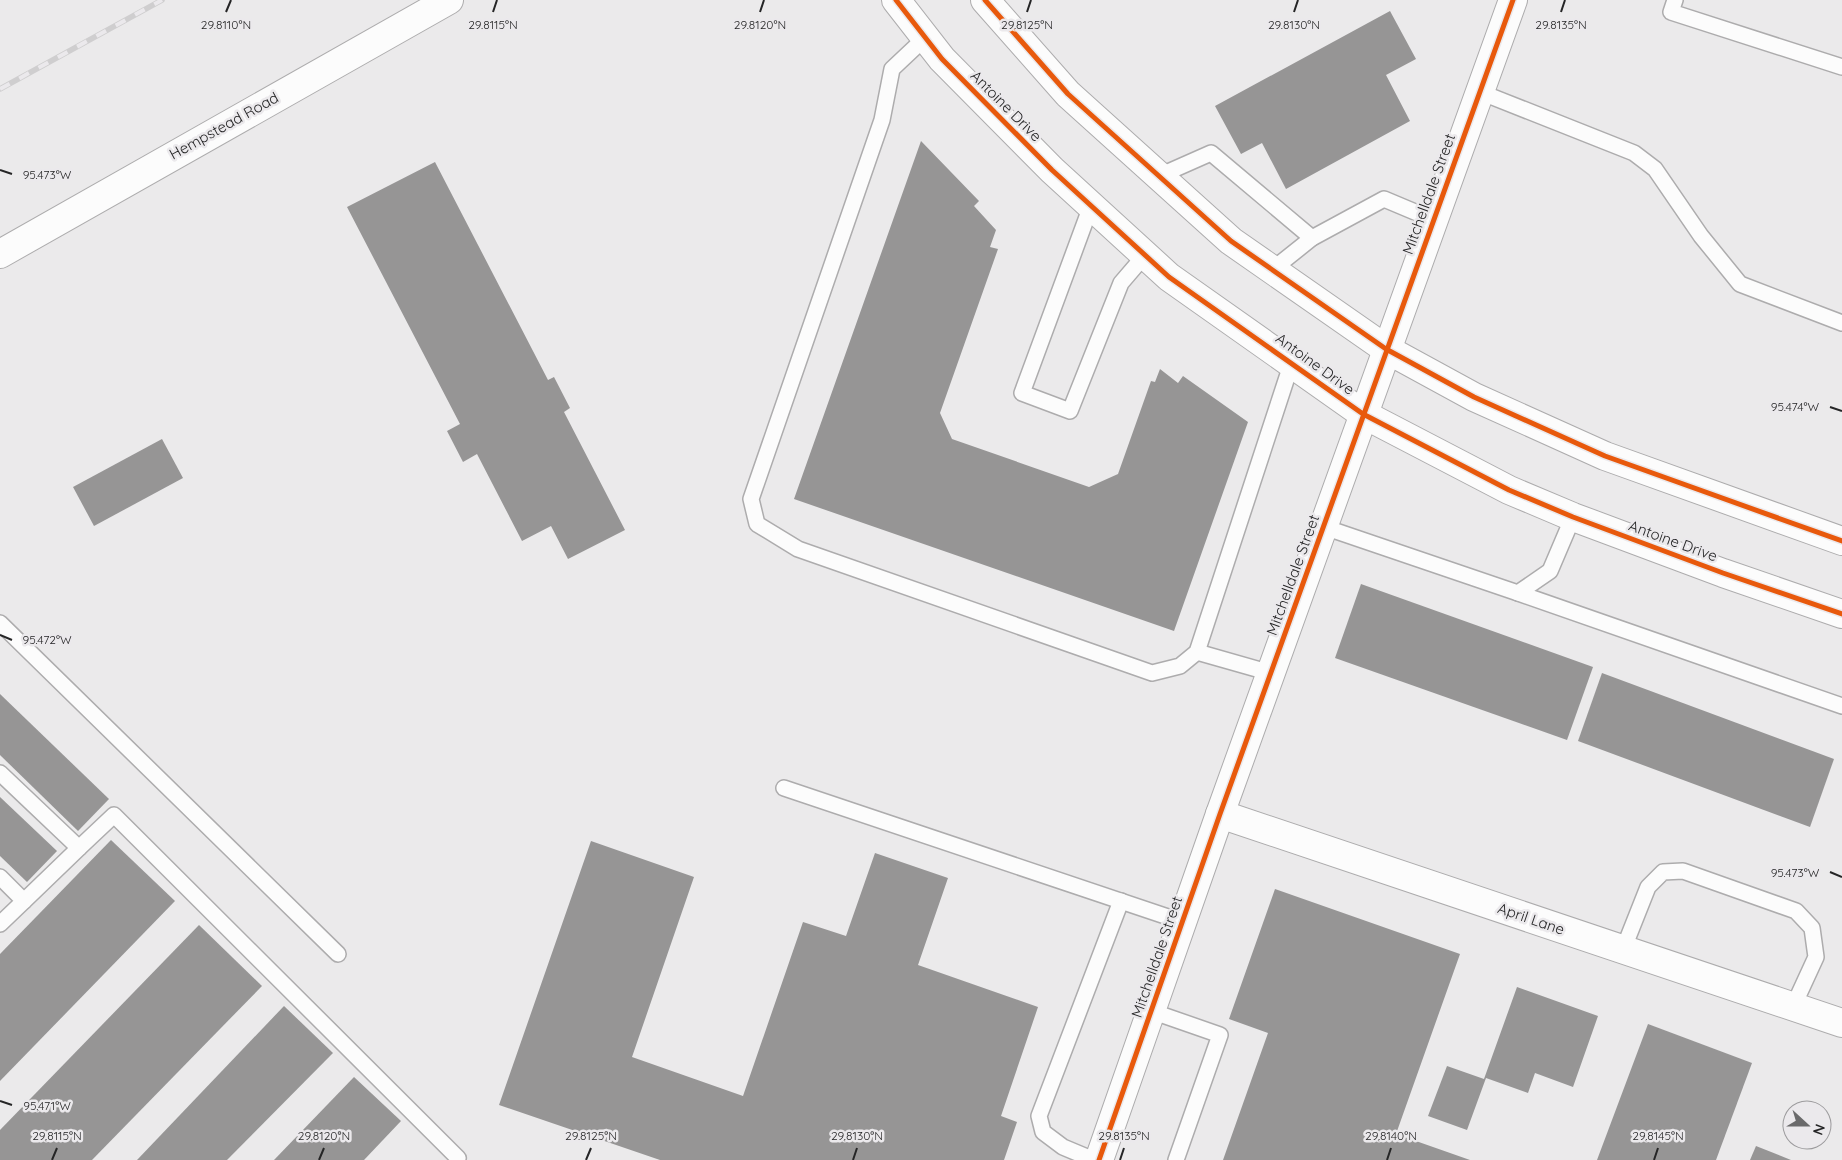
<svg xmlns="http://www.w3.org/2000/svg" width="1842" height="1160" viewBox="0 0 1842 1160" font-family="Quicksand,sans-serif">
  <rect width="100%" height="100%" fill="#ebeaeb"/>
  <!-- building -->
  <g fill="#969595">
    <path d="M1390 11 1416 59 1386 75 1410 121 1286 189 1262 143 1241 154 1215 106Z"/>
    <path d="M921 141 979 201 974 206 996 230 990 247 998 249 940 413 952 439 1089 487 1118 474 1151 381 1155 382 1160 369 1178 383 1183 376 1248 422 1174 631 794 499Z"/>
    <path d="M435 162 548 380 554 377 570 408 564 412 625 530 568 559 551 526 522 541 477 454 463 462 447 431 460 424 347 207Z"/>
    <path d="M162 439 183 478 94 526 73 487Z"/>
    <path d="M1361 584 1593 667 1567 740 1335 658Z"/>
    <path d="M1602 673 1834 759 1810 827 1578 741Z"/>
    <path d="M0 694 109 799 78 831 0 755Z"/>
    <path d="M0 797 57 851 27 882 0 856Z"/>
    <path d="M111 840 175 901 0 1081V954Z"/>
    <path d="M591 841 694 877 632 1057 743 1096 803 922 846 936 875 853 948 878 918 965 1038 1007 1001 1116 1017 1122 1004 1160H660L499 1105Z"/>
    <path d="M1275 889 1460 954 1396 1134 1470 1160H1223L1268 1033 1229 1019Z"/>
    <path d="M199 925 262 986 92 1160H0V1130Z"/>
    <path d="M1517 987 1598 1016 1573 1087 1535 1073 1528 1093 1486 1078 1467 1130 1428 1116 1447 1066 1484 1079Z"/>
    <path d="M284 1006 333 1053 227 1160H137Z"/>
    <path d="M1648 1024 1752 1063 1716 1160H1597Z"/>
    <path d="M354 1077 401 1121 364 1160H274Z"/>
    <path d="M1756 1146 1791 1160H1750Z"/>
  </g>
  <g fill="none" stroke-linecap="round" stroke-linejoin="round">
    <!-- lane casing -->
    <g stroke="#adacad" stroke-width="18">
      <g id="lane">
        <path d="M1675 0 1671 12 1842 67"/>
        <path d="M926 37 892 69 882 120 751 499 757 524 798 549 1152 673 1180 666 1197 652 1292 362"/>
        <path d="M1480 92 1634 153 1655 169 1701 236 1740 284 1842 323"/>
        <path d="M1159 176 1211 153 1312 238"/>
        <path d="M1091 206 1022 393 1070 411 1121 283 1145 255"/>
        <path d="M1272 270 1312 238 1384 199 1434 220"/>
        <path d="M1324 527 1518 593 1550 571 1573 517"/>
        <path d="M1518 593 1842 706"/>
        <path d="M0 623 338 954"/>
        <path d="M1197 652 1271 673"/>
        <path d="M0 773 79 848 114 815 458 1158 457 1160"/>
        <path d="M784 788 1183 922"/>
        <path d="M0 877 24 901 0 924"/>
        <path d="M24 901 79 848"/>
        <path d="M1623 950 1648 887 1663 872 1683 871 1796 911 1812 928 1816 957 1793 1007"/>
        <path d="M1151 1011 1220 1035 1176 1160"/>
        <path d="M1094 1160 1063 1147 1043 1132 1039 1116 1121 901"/>
      </g>
    </g>
    <!-- street casing -->
    <g stroke="#adacad" stroke-width="30">
      <g id="street">
        <path d="M1220 814 1842 1023"/>
        <path d="M1099 1160 1220 814 1513 0"/>
      </g>
    </g>
    <!-- secondary casing -->
    <g stroke="#adacad" stroke-width="30">
      <g id="secondary">
        <path d="M896 0 942 59 1052 170 1169 277 1363 414 1509 490 1573 517 1723 573 1842 614"/>
        <path d="M985 0 1068 94 1231 241 1386 349 1474 397 1605 456 1842 541"/>
        <path d="M0 254 449 0"/>
      </g>
    </g>
    <!-- lane -->
    <use href="#lane" stroke="#fcfcfc" stroke-width="15"/>
    <!-- street -->
    <use href="#street" stroke="#fcfcfc" stroke-width="28"/>
    <!-- secondary -->
    <use href="#secondary" stroke="#fcfcfc" stroke-width="28"/>
    <!-- rail casing -->
    <g stroke="#cfcecf" stroke-width="5.5">
      <path id="rail" d="M0 89 162 0"/>
    </g>
    <!-- rail -->
    <use href="#rail" stroke="#ebe9ec" stroke-width="4" stroke-dasharray="11" stroke-linecap="butt"/>
    <!-- cycleway casing -->
    <g stroke="#ebe9ec" stroke-width="8">
      <g id="cycleway">
        <path d="M896 0 942 59 1052 170 1169 277 1363 414 1509 490 1573 517 1723 573 1842 614"/>
        <path d="M985 0 1068 94 1231 241 1386 349 1474 397 1605 456 1842 541"/>
        <path d="M1099 1160 1220 814 1513 0"/>
      </g>
    </g>
    <!-- cycleway -->
    <use href="#cycleway" stroke="#e8590c" stroke-width="5"/>
  </g>
  <!-- ticks -->
  <path fill="none" stroke="#252526" stroke-width="2" d="M226 12 231 0M493 12 497 0M760 12 764 0M1027 12 1031 0M1294 12 1298 0M1561 12 1565 0M0 170 12 174M1830 407 1842 411M0 635 12 640M1830 872 1842 877M0 1101 12 1105M52 1160 57 1148M319 1160 324 1148M586 1160 591 1148M853 1160 857 1148M1120 1160 1124 1148M1387 1160 1391 1148M1654 1160 1658 1148"/>
  <g text-anchor="middle" stroke-width="5" stroke-linejoin="round" paint-order="stroke">
    <!-- street labels -->
    <g font-size="15" fill="#252526" stroke="#ebe9ec">
      <text transform="translate(1006 106) rotate(45)" y="5">Antoine Drive</text>
      <text transform="translate(224 126) rotate(-29)" y="5">Hempstead Road</text>
      <text transform="translate(1429 194) rotate(-70)" y="5">Mitchelldale Street</text>
      <text transform="translate(1315 364) rotate(36)" y="5">Antoine Drive</text>
      <text transform="translate(1673 541) rotate(20)" y="5">Antoine Drive</text>
      <text transform="translate(1293 575) rotate(-70)" y="5">Mitchelldale Street</text>
      <text transform="translate(1531 919) rotate(19)" y="5">April Lane</text>
      <text transform="translate(1157 957) rotate(-71)" y="5">Mitchelldale Street</text>
    </g>
  </g>
  <g font-size="12" text-anchor="middle" fill="#252526" stroke="#ebe9ec" stroke-width="5" stroke-linejoin="round" paint-order="stroke">
    <text x="226" y="29">29.8110°N</text>
    <text x="493" y="29">29.8115°N</text>
    <text x="760" y="29">29.8120°N</text>
    <text x="1027" y="29">29.8125°N</text>
    <text x="1294" y="29">29.8130°N</text>
    <text x="1561" y="29">29.8135°N</text>
    <text x="47" y="179">95.473°W</text>
    <text x="1795" y="411">95.474°W</text>
    <text x="47" y="644">95.472°W</text>
    <text x="1795" y="877">95.473°W</text>
    <text x="47" y="1110">95.471°W</text>
    <text x="57" y="1140">29.8115°N</text>
    <text x="324" y="1140">29.8120°N</text>
    <text x="591" y="1140">29.8125°N</text>
    <text x="857" y="1140">29.8130°N</text>
    <text x="1124" y="1140">29.8135°N</text>
    <text x="1391" y="1140">29.8140°N</text>
    <text x="1658" y="1140">29.8145°N</text>
  </g>
  <!-- north arrow -->
  <g transform="translate(1807 1125) rotate(111)"><circle r="24" fill="#ebe9ec" stroke="#9c9b9d"/>
  <path d="M0-4L9 19L0 12L-9 19Z" fill="#6a6a6b"/>
  <text y="-8" font-size="14" font-weight="bold" text-anchor="middle" fill="#252526">N</text>
  </g>
</svg>
